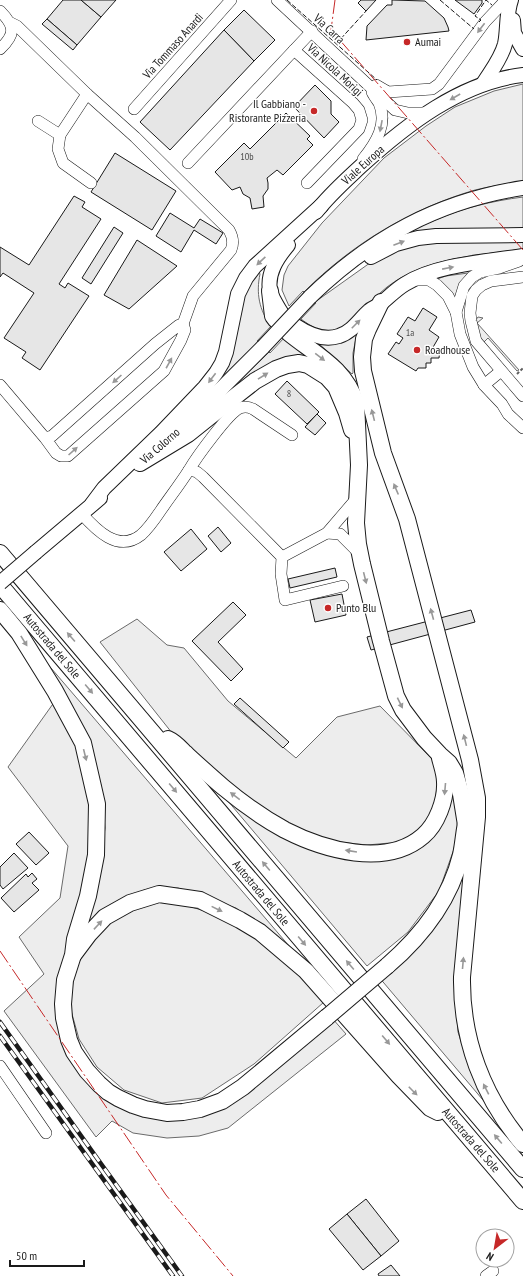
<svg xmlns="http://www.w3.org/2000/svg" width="523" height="1276" viewBox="0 0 523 1276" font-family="'PT Sans Narrow',sans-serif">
  <rect width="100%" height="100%" fill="#fff"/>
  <!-- green -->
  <g fill="#ededed" stroke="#6a6a6a">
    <path d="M523 84V181C507 184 491 186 475 190 410 209 352 244 304 292L303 291 289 306 285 297 282 290 284 275 288 266 322 223 384 158 426 126 455 107 494 91Z"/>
    <path d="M523 197V231L415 232 413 231C419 226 426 224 433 221 462 208 492 201 523 197Z"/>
    <path d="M523 240V249C475 256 427 257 387 287 376 296 366 306 356 316 352 320 348 327 343 329 329 337 313 328 301 319L316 303 315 302 367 265 374 260 414 243Z"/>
    <path d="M259 272 260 274C256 293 259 310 271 326L257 341 258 342 213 388 239 310 250 282Z"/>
    <path d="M468 273 459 286 455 298 437 279 446 276Z"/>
    <path d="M478 317 483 318 477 323 519 370 517 371 488 338 483 343 481 340 475 321Z"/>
    <path d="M357 333 353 353V373L352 374 317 342Z"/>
    <path d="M284 338 319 365 307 361 220 400 269 352 270 353Z"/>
    <path d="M137 619 167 645 184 648 228 701 296 758 337 717 380 706 436 763 439 778 437 802 425 825 401 842 367 845 330 841 287 823 243 795 176 738 100 642Z"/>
    <path d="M39 654 290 947 236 908 178 888 144 890 86 927 99 871 105 828 101 785Z"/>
    <path d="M55 701 79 747 92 797V853L76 924 67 1044 120 1103 206 1112 332 1018 346 1034 228 1128 199 1136 167 1138 133 1133 112 1121 96 1137 4 1011 44 974 19 937 60 898 68 846 8 767Z"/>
    <path d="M211 781 294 839 387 856 439 823 453 795 459 818 454 849 439 891 408 932 367 966Z"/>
    <path d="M470 841 455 988 458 1032 472 1075 488 1106 378 976 414 945Z"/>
    <path d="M168 900 228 918 281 956 324 1002 254 1064 202 1098 162 1103 124 1090 97 1067 79 1039 70 1007 74 972 91 939 121 912Z"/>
  </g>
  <!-- building -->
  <g fill="#e6e6e6" stroke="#1a1a1a">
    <path d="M63 0H81L101 17 77 45 47 19Z"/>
    <path d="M81 0H116L101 17Z"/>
    <path d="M361 0H376L366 11 358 3Z"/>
    <path d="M392 0 425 1 444 18 448 27 449 31 366 40 367 26 387 5H392Z"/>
    <path d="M455 0H482V3L474 14Z"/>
    <path d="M244 10 275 40 254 61 224 30Z"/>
    <path d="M47 19 77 45 73 50 42 24Z"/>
    <path d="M224 30 254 61 170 150 140 122Z"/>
    <path d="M315 85 331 101V114L339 122 324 138 294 107Z"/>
    <path d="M286 113 310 136 307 139 313 145 283 175 277 170 267 178 268 183V189L263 196 264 207 252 209 250 198 243 194 240 187 232 190 215 172 244 143 250 149Z"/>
    <path d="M115 153 176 191 152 230 91 192Z"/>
    <path d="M74 196 85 202 82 207 101 219 59 284 65 288 68 283 89 296 40 370 22 358 26 352 4 338 34 293 3 273 0 277V247L29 265Z"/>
    <path d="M170 213 194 228 200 219 223 233 216 244 194 230 181 252 156 236Z"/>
    <path d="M114 227 123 233 91 284 82 278Z"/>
    <path d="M137 240 177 266 129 309 104 295Z"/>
    <path d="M423 308 437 317 429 330 439 337 432 349H440L439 358H431V363H426V368H418L416 371 388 354 396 342 399 344 403 338 397 334 408 317 415 321Z"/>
    <path d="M287 381 319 412 307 424 275 394Z"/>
    <path d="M317 414 326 423 315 435 305 427Z"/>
    <path d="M218 527 231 543 221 552 208 536Z"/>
    <path d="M191 529 207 549 181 571 164 552Z"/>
    <path d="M335 568 337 577 290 588 288 579Z"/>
    <path d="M342 594 346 615 315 622 310 600Z"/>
    <path d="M233 602 246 615 218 642 243 669 231 681 192 641Z"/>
    <path d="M471 610 475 622 371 650 367 637Z"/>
    <path d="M240 698 289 742 283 748 234 704Z"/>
    <path d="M29 832 49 853 36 865 16 844Z"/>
    <path d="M14 853 28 868 3 889 0 885V867Z"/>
    <path d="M32 873 37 879 32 883 39 890 14 912 1 898 26 874 28 877Z"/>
    <path d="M366 1199 399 1241 381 1256 347 1214Z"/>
    <path d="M347 1214 381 1256 363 1270 329 1229Z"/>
    <path d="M391 1265 400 1276H379L378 1274Z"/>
  </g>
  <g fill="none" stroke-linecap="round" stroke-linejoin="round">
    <!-- minor casing -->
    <g stroke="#1a1a1a" stroke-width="12">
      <g id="minor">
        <path d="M277 0 395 110 408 113H429"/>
        <path d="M0 11C15 26 16 34 0 49"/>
        <path d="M11 23 17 26 87 94"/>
        <path d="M294 50 353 103 359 110 362 120 359 129 307 183"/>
        <path d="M376 85 388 92 432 89 439 84 485 22 502 4 507 0"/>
        <path d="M134 109 231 0"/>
        <path d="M38 121 60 135"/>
        <path d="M363 159C376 143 388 124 379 103 377 100 374 96 372 92"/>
        <path d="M188 163 312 31"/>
        <path d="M91 183 63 163 58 149 60 135 87 94 135 137 229 230C233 237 234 243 231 250L193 296 183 324"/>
        <path d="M523 277 491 281 482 285 476 290 472 296 470 313 471 321 476 341 523 396"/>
        <path d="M414 280H429L437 285 448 296 456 312 460 334 473 367 484 385 502 404 508 414 523 428"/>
        <path d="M456 312 464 286 472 277 480 272 499 268 519 261"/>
        <path d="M0 385 45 438 56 453 61 456H68L164 371 181 340 185 330 183 324 179 325 155 344 52 436 45 438"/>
        <path d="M484 385 501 371"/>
        <path d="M189 470C196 458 229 412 240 408 245 406 249 407 253 409L292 435"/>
        <path d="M81 513C96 530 118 553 141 535 149 528 155 519 161 510 170 497 180 484 189 470L197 472 203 477 282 557 281 574 285 600 343 586"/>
        <path d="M327 533 340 534 360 554"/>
        <path d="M282 557 327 533 357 498"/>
        <path d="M0 1066 46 1133"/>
        <path d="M486 1276 493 1271"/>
      </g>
    </g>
    <!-- major casing -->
    <g stroke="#1a1a1a" stroke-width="16">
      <g id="major">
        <path d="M513 20 514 33 523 49"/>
        <path d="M483 84C491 71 501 59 505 44 508 30 506 14 511 0"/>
        <path d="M316 212C329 195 345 181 361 166 406 125 461 82 523 75"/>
        <path d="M371 257 396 244 418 238 436 236 523 235"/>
        <path d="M310 297C371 238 438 201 523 188"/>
        <path d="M282 314C279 309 271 296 270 291 267 273 277 258 288 245"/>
        <path d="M296 326C308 334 324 341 339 336 352 332 359 320 369 311 372 308 376 307 379 305 388 298 395 290 405 284 437 264 486 262 523 256"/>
        <path d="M163 444 209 401 263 347"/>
        <path d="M92 504 104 488 161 433 205 387 216 373 222 363 226 352 238 294 246 278 255 266 321 206"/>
        <path d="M36 552 100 498"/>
      </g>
    </g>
    <!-- highway casing -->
    <g stroke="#1a1a1a" stroke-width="18">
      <g id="highway">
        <path d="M270 291 273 316 276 320"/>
        <path d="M381 302 368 329 364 339 362 357 363 371 383 453 407 519 470 760 477 798V817L462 977C461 1039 483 1097 523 1144"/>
        <path d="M289 333C316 355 345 368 356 403L359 465 356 523 358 544 362 564 381 641 396 696 403 710 424 738 440 755 449 763 455 773 461 794 466 825"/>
        <path d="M140 463 188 434 223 406 255 381 276 369 287 365 299 363 308 365 327 377 336 387 347 413 352 430"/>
        <path d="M0 553 523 1169"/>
        <path d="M0 585 523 1201"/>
        <path d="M0 610 19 633 55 691 83 743 97 804 96 855 88 896 75 939 73 955 65 980 63 1004 64 1018 69 1040 74 1052 87 1071 99 1084 108 1092 118 1098 133 1105 145 1109 167 1113 183 1112 200 1109 222 1101 243 1087 327 1017"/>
        <path d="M168 739C175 742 180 748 185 753 197 764 210 776 223 787 242 803 263 818 285 830 324 850 386 868 423 836 437 824 446 800 445 782 445 774 442 766 440 758"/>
        <path d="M74 954 89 934 105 917 130 903 159 894 200 900 240 920 260 932 306 971 399 1076 430 1108 438 1112"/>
        <path d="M387 966C422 936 450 900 461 855 464 841 464 828 468 815"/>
      </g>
    </g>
    <!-- path -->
    <path stroke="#5f5f5f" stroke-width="2" stroke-dasharray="3 2" stroke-linecap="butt" d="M517 374 523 368"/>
    <!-- minor -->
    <use href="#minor" stroke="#fff" stroke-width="11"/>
    <!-- major -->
    <use href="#major" stroke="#fff" stroke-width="14"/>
    <!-- highway -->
    <use href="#highway" stroke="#fff" stroke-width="16"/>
    <!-- rail casing -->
    <g stroke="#1a1a1a" stroke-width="4.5">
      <g id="rail">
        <path d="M0 1022 99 1161 182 1276"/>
        <path d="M0 1036 173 1276"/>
      </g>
    </g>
    <!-- rail -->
    <use href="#rail" stroke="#fff" stroke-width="3" stroke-dasharray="9" stroke-linecap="butt"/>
    <!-- major-bridge casing -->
    <g stroke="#1a1a1a" stroke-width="16" stroke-linecap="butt">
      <g id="major-bridge">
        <path d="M263 347 310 297"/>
        <path d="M0 583 36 552"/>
      </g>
    </g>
    <!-- highway-bridge casing -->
    <g stroke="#1a1a1a" stroke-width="18" stroke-linecap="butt">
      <path id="highway-bridge" d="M327 1017 387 966"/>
    </g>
    <!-- major-bridge -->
    <use href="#major-bridge" stroke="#fff" stroke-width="14"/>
    <!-- highway-bridge -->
    <use href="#highway-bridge" stroke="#fff" stroke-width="16"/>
    <!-- fence -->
    <g stroke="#1a1a1a" stroke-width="1" stroke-dasharray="5 2" stroke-linecap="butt">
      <path d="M287 0 377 80"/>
      <path d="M440 0 474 29"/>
      <path d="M479 22 481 20 475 16 486 0 492 5"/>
      <path d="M336 44 367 10"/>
    </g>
    <!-- power -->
    <g stroke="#c62828" stroke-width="1" stroke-dasharray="14 3 2 3" stroke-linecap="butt">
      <path d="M335 0 331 30 523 250"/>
      <path d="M0 951 166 1195 233 1276"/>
    </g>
  </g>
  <!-- one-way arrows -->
  <defs><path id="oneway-solid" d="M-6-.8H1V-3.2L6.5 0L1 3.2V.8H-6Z"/></defs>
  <g fill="#989898">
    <use href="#oneway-solid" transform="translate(481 28) rotate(127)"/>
    <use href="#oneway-solid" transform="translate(455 97) rotate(150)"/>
    <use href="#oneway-solid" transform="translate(381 126) rotate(101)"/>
    <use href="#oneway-solid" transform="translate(399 243) rotate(-21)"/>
    <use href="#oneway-solid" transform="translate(261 261) rotate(137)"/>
    <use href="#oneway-solid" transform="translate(448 268) rotate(-11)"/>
    <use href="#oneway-solid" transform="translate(356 324) rotate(-45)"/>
    <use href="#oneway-solid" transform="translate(320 357) rotate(37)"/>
    <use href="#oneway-solid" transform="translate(169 363) rotate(-61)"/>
    <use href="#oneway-solid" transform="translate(263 376) rotate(-32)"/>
    <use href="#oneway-solid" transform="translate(212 378) rotate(127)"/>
    <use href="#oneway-solid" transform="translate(117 379) rotate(138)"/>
    <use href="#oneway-solid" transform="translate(373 415) rotate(-104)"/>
    <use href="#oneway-solid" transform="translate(73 451) rotate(-42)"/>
    <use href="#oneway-solid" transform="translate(396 489) rotate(-113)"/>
    <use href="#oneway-solid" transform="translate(365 578) rotate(76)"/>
    <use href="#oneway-solid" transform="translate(432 614) rotate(-105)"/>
    <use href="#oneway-solid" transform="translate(71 637) rotate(-131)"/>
    <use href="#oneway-solid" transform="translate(24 641) rotate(58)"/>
    <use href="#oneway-solid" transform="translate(89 689) rotate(50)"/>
    <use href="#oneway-solid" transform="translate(400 703) rotate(64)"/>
    <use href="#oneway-solid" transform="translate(465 740) rotate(-104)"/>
    <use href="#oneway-solid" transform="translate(85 755) rotate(76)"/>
    <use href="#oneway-solid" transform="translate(173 788) rotate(50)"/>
    <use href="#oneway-solid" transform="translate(445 789) rotate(95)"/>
    <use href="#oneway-solid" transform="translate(235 796) rotate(-143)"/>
    <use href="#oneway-solid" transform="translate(351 851) rotate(-171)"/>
    <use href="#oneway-solid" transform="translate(266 866) rotate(-130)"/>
    <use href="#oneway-solid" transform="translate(217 909) rotate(26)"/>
    <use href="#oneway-solid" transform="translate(98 925) rotate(-47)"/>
    <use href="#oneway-solid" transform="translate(302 941) rotate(50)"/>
    <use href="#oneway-solid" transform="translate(463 963) rotate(-85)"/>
    <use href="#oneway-solid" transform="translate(350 965) rotate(-130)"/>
    <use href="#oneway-solid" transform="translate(386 1040) rotate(50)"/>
    <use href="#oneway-solid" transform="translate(486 1089) rotate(-117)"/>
    <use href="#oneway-solid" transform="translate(413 1091) rotate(45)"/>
    <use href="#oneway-solid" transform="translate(498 1139) rotate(-130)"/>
  </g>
  <!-- markers -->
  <g fill="#c62828" stroke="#fff" stroke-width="1.5">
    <circle cx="407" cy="42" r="4"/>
    <circle cx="314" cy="111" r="4"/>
    <circle cx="417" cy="350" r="4"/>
    <circle cx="328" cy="608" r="4"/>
  </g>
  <g text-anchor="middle" stroke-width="3" stroke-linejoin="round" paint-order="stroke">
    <!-- number labels -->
    <g font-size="10" fill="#4d4d4d">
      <text x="247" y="160">10b</text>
      <text x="410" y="336">1a</text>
      <text x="289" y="397">8</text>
    </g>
    <!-- street labels -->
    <g font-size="12" fill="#1a1a1a" stroke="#fff">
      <text transform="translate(329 29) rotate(43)" y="4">Via Carra</text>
      <text transform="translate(173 46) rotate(-48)" y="4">Via Tommaso Anardi</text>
      <text transform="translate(335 70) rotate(43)" y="4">Via Nicola Morigi</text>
      <text transform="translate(363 165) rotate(-42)" y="4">Viale Europa</text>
      <text transform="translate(160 446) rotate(-41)" y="4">Via Colorno</text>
      <text transform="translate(52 646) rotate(50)" y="4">Autostrada del Sole</text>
      <text transform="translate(261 893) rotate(50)" y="4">Autostrada del Sole</text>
      <text transform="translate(471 1140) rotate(49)" y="4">Autostrada del Sole</text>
    </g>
    <!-- poi labels -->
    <g font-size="12" fill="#1a1a1a" stroke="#fff" text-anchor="start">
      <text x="415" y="46">Aumai</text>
      <text x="306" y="108" text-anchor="end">Il Gabbiano -<tspan x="306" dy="14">Ristorante Pizzeria</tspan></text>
      <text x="425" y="354">Roadhouse</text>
      <text x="336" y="612">Punto Blu</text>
    </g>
  </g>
  <!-- north arrow -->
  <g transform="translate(495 1248) rotate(211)"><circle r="19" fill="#ffffff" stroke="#a3a3a3"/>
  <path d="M0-3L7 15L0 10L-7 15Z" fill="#c62828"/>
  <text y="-6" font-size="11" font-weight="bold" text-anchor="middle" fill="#1a1a1a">N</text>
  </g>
  <!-- scale -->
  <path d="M10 1260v6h74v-6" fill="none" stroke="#1a1a1a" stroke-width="2"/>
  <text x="16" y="1260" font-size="12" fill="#1a1a1a" stroke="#ffffff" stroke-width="3" paint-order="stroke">50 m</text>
</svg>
